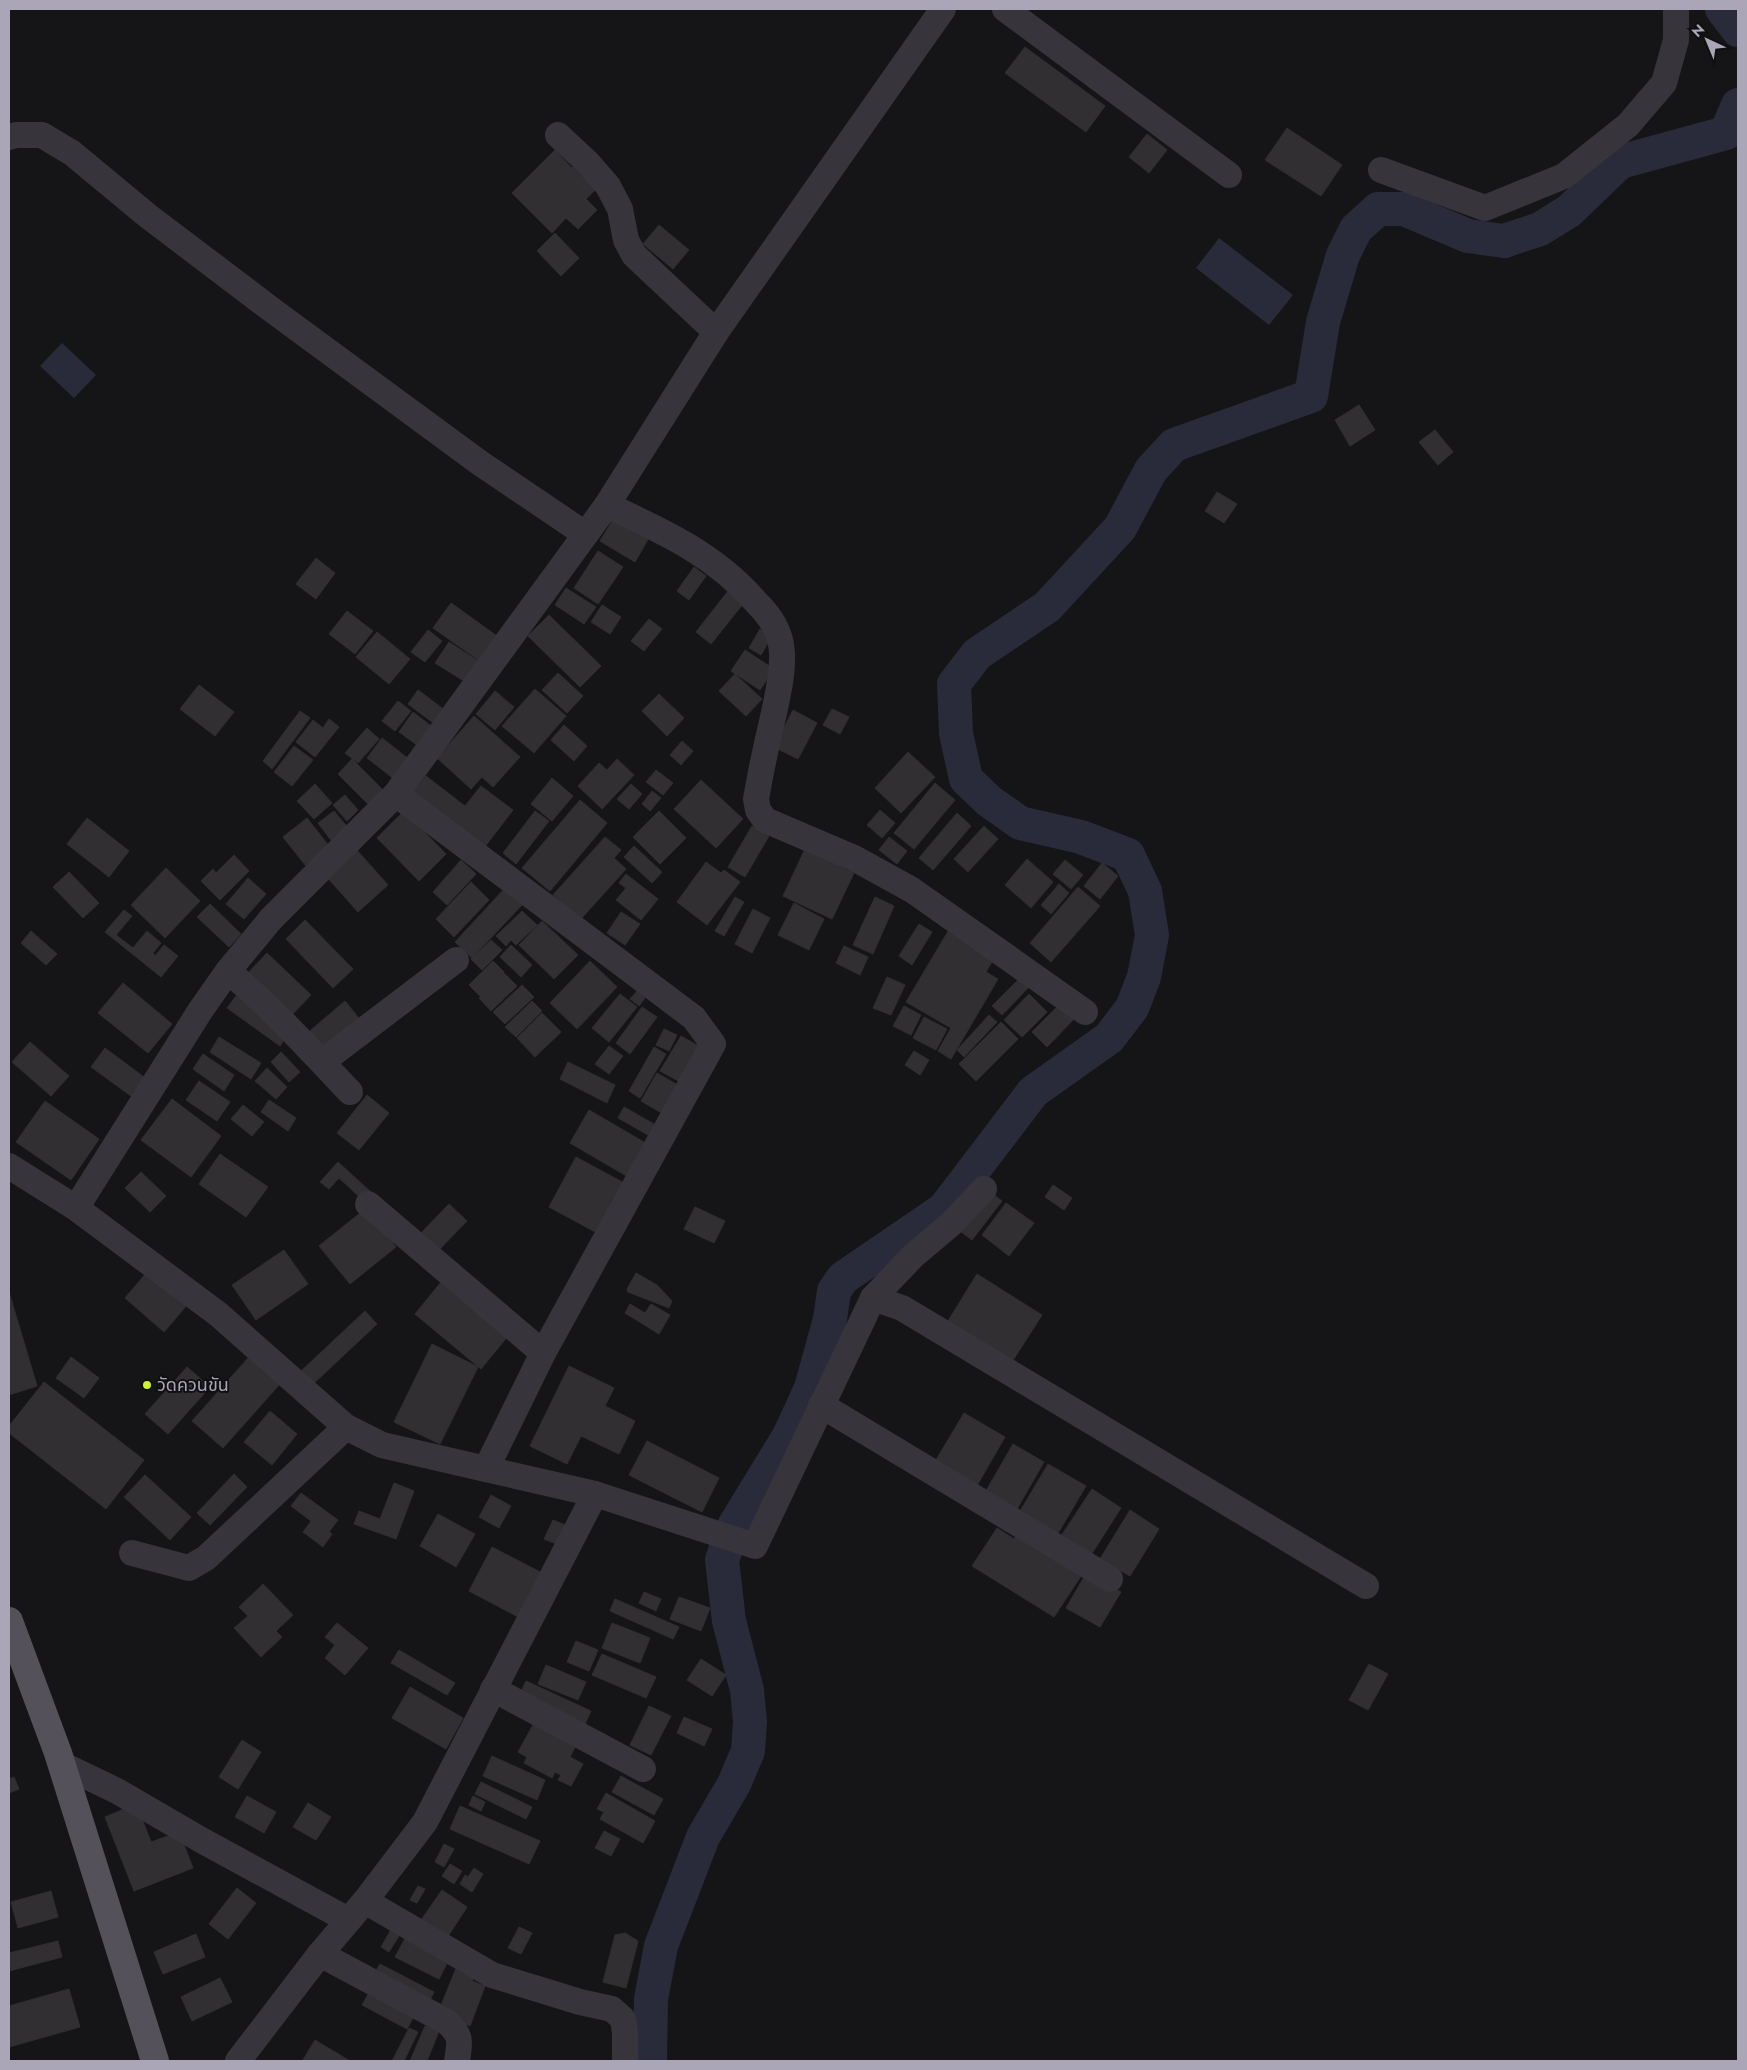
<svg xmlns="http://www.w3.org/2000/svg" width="1747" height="2070" viewBox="0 0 1747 2070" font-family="Jost,'Noto Sans Thai',sans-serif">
  <rect width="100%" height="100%" fill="#151416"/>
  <!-- water -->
  <g fill="#2a2b3a">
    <path d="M1219 238 1293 295 1269 325 1196 268Z"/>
    <path d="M62 343 96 375 74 398 40 366Z"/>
  </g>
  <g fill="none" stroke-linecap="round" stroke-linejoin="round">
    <!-- river -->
    <g stroke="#2a2b3a" stroke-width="34">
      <path d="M1722 9 1738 30"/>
      <path d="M650 2061 651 1999 661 1946 703 1837 734 1784 748 1751 750 1722 747 1690 729 1621 722 1560 734 1526 789 1436 811 1388 830 1319 834 1291 843 1278 944 1209 1033 1092 1109 1038 1132 1008 1144 977 1152 935 1145 891 1128 855 1081 837 1020 823 989 801 966 779 956 733 954 684 977 654 1047 607 1120 528 1151 470 1174 445 1311 396 1323 322 1343 255 1356 229 1378 209H1404L1468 236 1504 241 1540 229 1569 211 1620 162 1726 133 1738 105"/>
    </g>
  </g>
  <!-- building -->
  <g fill="#312f32" stroke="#302e32">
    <path d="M1025 47 1105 106 1086 132 1005 73Z"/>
    <path d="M1287 128 1342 165 1321 196 1265 160Z"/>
    <path d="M1147 134 1167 150 1149 173 1129 157Z"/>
    <path d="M555 150 572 168 576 164 599 186 586 199 597 210 578 229 566 218 552 233 512 193Z"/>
    <path d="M659 225 689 250 673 269 643 244Z"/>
    <path d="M555 233 579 258 561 276 537 251Z"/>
    <path d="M1359 405 1375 430 1350 446 1335 420Z"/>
    <path d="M1435 430 1453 452 1438 465 1419 442Z"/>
    <path d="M1217 492 1237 504 1224 523 1205 511Z"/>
    <path d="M616 515 650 536 635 562 600 541Z"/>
    <path d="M598 551 623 567 598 604 574 588Z"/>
    <path d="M316 558 335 573 316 599 296 584Z"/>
    <path d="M694 567 706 576 689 600 677 591Z"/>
    <path d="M566 588 596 607 584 624 555 605Z"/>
    <path d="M728 591 743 604 711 644 696 632Z"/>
    <path d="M451 603 497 636 480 661 433 628Z"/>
    <path d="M602 605 621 617 610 634 591 622Z"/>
    <path d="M347 611 373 631 355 654 329 634Z"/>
    <path d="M549 615 601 666 580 687 528 636Z"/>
    <path d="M649 619 662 629 644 651 631 641Z"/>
    <path d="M760 629 772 636 761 655 749 648Z"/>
    <path d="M428 630 442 641 425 662 411 652Z"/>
    <path d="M377 632 410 659 389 684 356 657Z"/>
    <path d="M449 642 480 662 467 683 435 663Z"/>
    <path d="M745 650 774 669 760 690 731 671Z"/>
    <path d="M558 673 583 696 567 713 542 690Z"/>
    <path d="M735 674 762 699 746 716 719 691Z"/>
    <path d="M199 685 234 712 215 736 180 709Z"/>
    <path d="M535 689 566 716 534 753 502 726Z"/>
    <path d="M418 690 446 711 436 725 408 704Z"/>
    <path d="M495 691 514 707 495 730 476 714Z"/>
    <path d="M659 694 684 718 667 736 642 711Z"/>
    <path d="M398 701 411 711 395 731 382 721Z"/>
    <path d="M832 709 849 717 840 734 823 725Z"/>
    <path d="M793 710 817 723 798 759 774 747Z"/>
    <path d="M300 711 310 718 272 769 263 761Z"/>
    <path d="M413 712 435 729 421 748 399 732Z"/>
    <path d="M474 716 520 757 493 787 482 777 471 789 437 758Z"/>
    <path d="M329 719 339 727 315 757 296 742 313 720 323 728Z"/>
    <path d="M564 725 587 746 574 761 551 740Z"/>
    <path d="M367 728 379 739 358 763 345 753Z"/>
    <path d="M382 738 414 763 399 783 367 758Z"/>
    <path d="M682 741 693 751 681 765 670 755Z"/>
    <path d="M294 746 313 760 292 786 274 772Z"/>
    <path d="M908 752 935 777 901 813 875 788Z"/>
    <path d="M352 759 384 791 370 806 338 774Z"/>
    <path d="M617 759 634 775 602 809 578 786 599 763 607 770Z"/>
    <path d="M656 770 673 783 663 795 646 782Z"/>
    <path d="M426 776 465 806 481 786 513 810 481 852 409 797Z"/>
    <path d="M552 778 573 796 552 821 531 804Z"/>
    <path d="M701 780 743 819 716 848 674 809Z"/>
    <path d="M935 783 955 800 914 849 894 833Z"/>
    <path d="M315 784 332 803 314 819 297 801Z"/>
    <path d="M631 784 642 794 629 809 617 799Z"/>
    <path d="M652 791 661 798 650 811 642 804Z"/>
    <path d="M345 795 358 810 347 821 333 805Z"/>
    <path d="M580 800 607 823 550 891 522 868Z"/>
    <path d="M880 810 895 823 882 838 867 825Z"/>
    <path d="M334 811 350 830 333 843 318 823Z"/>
    <path d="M404 811 446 854 419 881 377 838Z"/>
    <path d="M535 811 549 821 516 864 503 853Z"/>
    <path d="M659 811 686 838 660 864 633 837Z"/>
    <path d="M957 813 971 826 933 870 919 858Z"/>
    <path d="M87 818 129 851 109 877 67 844Z"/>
    <path d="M307 818 329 846 306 866 283 837Z"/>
    <path d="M752 826 769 836 745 877 728 867Z"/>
    <path d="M984 826 998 839 968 872 954 859Z"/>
    <path d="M605 837 621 850 614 858 626 869 580 920 553 895Z"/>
    <path d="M889 837 907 851 897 864 879 850Z"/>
    <path d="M634 846 662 872 652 883 624 857Z"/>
    <path d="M355 848 388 885 358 912 325 875Z"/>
    <path d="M805 849 854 873 832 919 783 896Z"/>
    <path d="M234 855 249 871 220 900 201 881 213 869 216 873Z"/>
    <path d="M1027 859 1053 882 1031 908 1005 885Z"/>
    <path d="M461 860 476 874 447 905 433 892Z"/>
    <path d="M1065 860 1083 875 1071 889 1053 874Z"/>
    <path d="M706 862 721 873 724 870 740 882 707 925 677 902Z"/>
    <path d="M1102 863 1118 876 1100 899 1084 886Z"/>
    <path d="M166 868 200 901 165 938 131 905Z"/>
    <path d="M69 872 99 903 83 918 53 887Z"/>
    <path d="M626 874 658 899 641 920 616 900 626 888 619 883Z"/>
    <path d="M248 878 266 894 244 919 226 904Z"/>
    <path d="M471 882 489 900 454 937 436 919Z"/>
    <path d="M1059 884 1069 893 1051 914 1041 905Z"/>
    <path d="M1078 887 1100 906 1051 962 1030 943Z"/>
    <path d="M505 888 523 904 472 958 455 942Z"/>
    <path d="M735 897 744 902 724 936 715 931Z"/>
    <path d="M875 897 894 906 873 954 853 945Z"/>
    <path d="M794 903 824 919 809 950 778 935Z"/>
    <path d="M210 904 241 934 229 947 197 917Z"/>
    <path d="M753 909 770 918 752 953 735 944Z"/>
    <path d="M124 910 132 916 116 935 133 948 147 931 161 943 153 953 155 956 164 945 178 956 161 977 105 932Z"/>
    <path d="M522 911 537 925 516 945 511 940 506 946 496 936Z"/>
    <path d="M621 912 640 924 625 945 607 933Z"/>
    <path d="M305 920 353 969 333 988 286 939Z"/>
    <path d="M542 921 578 955 554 979 519 945Z"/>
    <path d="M919 924 932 932 912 965 899 956Z"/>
    <path d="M950 928 996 955 986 972 998 979 951 1059 938 1051 951 1028 906 1002Z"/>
    <path d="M31 931 57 954 46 965 21 943Z"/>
    <path d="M491 940 502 950 482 970 471 959Z"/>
    <path d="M511 945 532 965 521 977 500 957Z"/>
    <path d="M844 946 868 957 860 975 836 963Z"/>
    <path d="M267 953 311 995 288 1019 244 977Z"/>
    <path d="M493 961 504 972 480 996 469 985Z"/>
    <path d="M590 961 617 987 577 1029 550 1003Z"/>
    <path d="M504 973 517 986 491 1011 479 998Z"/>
    <path d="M887 977 905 985 891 1015 873 1008Z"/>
    <path d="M1019 979 1028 988 1002 1015 992 1006Z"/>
    <path d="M123 983 172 1024 148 1053 98 1013Z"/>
    <path d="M522 985 534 997 505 1024 493 1012Z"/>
    <path d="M637 991 645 998 639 1006 630 999Z"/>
    <path d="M620 994 637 1007 609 1042 592 1028Z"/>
    <path d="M1029 994 1047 1012 1022 1037 1004 1020Z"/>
    <path d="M236 996 288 1034 280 1046 227 1008Z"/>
    <path d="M345 1001 362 1022 323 1055 305 1035Z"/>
    <path d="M532 1001 542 1011 516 1037 505 1027Z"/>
    <path d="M1061 1003 1076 1017 1047 1047 1032 1032Z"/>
    <path d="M904 1006 921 1015 911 1035 893 1026Z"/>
    <path d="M642 1007 657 1017 630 1054 616 1043Z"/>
    <path d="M542 1013 561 1032 535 1057 517 1038Z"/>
    <path d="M989 1015 997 1022 964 1057 957 1050Z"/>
    <path d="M924 1017 947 1029 936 1050 913 1038Z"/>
    <path d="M1001 1022 1018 1039 976 1081 959 1064Z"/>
    <path d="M664 1029 677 1035 669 1051 656 1045Z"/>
    <path d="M681 1036 702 1048 682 1083 660 1071Z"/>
    <path d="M219 1037 261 1063 251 1079 210 1052Z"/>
    <path d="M30 1042 69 1076 51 1096 12 1062Z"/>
    <path d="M609 1046 623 1056 609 1074 595 1064Z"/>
    <path d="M654 1047 666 1054 640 1098 629 1091Z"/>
    <path d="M105 1048 144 1077 131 1096 91 1067Z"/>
    <path d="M914 1051 929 1060 920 1075 905 1065Z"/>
    <path d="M281 1052 300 1072 289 1082 271 1062Z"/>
    <path d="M203 1054 234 1075 224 1091 193 1069Z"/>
    <path d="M568 1062 615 1085 607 1103 560 1079Z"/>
    <path d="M267 1068 287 1087 276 1099 255 1081Z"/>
    <path d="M657 1073 681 1087 665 1115 641 1101Z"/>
    <path d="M199 1081 230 1102 217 1121 186 1100Z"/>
    <path d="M367 1095 389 1113 359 1150 337 1133Z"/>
    <path d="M172 1099 221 1136 191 1177 141 1140Z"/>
    <path d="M269 1100 296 1118 288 1131 261 1112Z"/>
    <path d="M45 1101 99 1139 71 1180 16 1142Z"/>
    <path d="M243 1105 264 1122 252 1136 231 1119Z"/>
    <path d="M624 1107 654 1124 648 1135 618 1118Z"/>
    <path d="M589 1110 649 1145 630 1178 570 1143Z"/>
    <path d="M220 1154 268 1187 246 1217 199 1184Z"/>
    <path d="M576 1157 626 1184 599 1234 549 1207Z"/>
    <path d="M338 1162 372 1193 365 1202 339 1178 329 1189 320 1182Z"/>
    <path d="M141 1172 166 1196 150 1212 125 1188Z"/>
    <path d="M1053 1185 1072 1198 1064 1210 1045 1197Z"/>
    <path d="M990 1192 1002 1201 972 1240 960 1231Z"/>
    <path d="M1006 1203 1034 1223 1009 1256 982 1235Z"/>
    <path d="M449 1204 467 1221 435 1254 417 1237Z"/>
    <path d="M695 1207 725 1221 714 1243 684 1229Z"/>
    <path d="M365 1209 396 1247 350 1284 319 1246Z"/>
    <path d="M284 1250 308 1284 256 1320 232 1285Z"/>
    <path d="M148 1271 188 1304 164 1332 125 1298Z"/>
    <path d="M636 1273 657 1285 672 1301 669 1308 628 1292 627 1289Z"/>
    <path d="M977 1274 1042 1315 1012 1362 948 1321Z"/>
    <path d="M442 1281 508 1336 481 1369 415 1314Z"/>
    <path d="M9 1292 37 1386 9 1395Z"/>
    <path d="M630 1304 645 1313 651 1304 670 1315 659 1334 625 1313Z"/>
    <path d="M365 1311 377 1324 311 1386 299 1373Z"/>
    <path d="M432 1344 478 1367 440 1444 394 1422Z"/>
    <path d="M71 1357 99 1378 84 1398 56 1378Z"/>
    <path d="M249 1357 279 1385 223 1448 192 1421Z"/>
    <path d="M569 1366 614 1388 605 1406 635 1421 619 1454 581 1436 567 1464 530 1446Z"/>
    <path d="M187 1367 210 1387 168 1434 145 1414Z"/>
    <path d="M44 1382 144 1460 106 1509 9 1433V1426Z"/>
    <path d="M270 1411 297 1434 272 1465 244 1442Z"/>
    <path d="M964 1413 1005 1437 975 1489 933 1465Z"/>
    <path d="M647 1441 719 1478 702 1512 629 1475Z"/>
    <path d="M1013 1444 1044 1462 1017 1509 986 1491Z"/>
    <path d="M1048 1464 1086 1486 1057 1535 1019 1513Z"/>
    <path d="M234 1474 247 1487 210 1525 197 1513Z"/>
    <path d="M145 1475 191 1517 170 1540 124 1497Z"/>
    <path d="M394 1483 414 1491 396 1539 354 1524 359 1511 380 1519Z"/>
    <path d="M1092 1489 1121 1508 1091 1555 1061 1536Z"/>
    <path d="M301 1493 338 1520 329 1532 332 1534 323 1547 303 1532 311 1521 291 1506Z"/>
    <path d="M491 1495 511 1506 499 1528 479 1517Z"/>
    <path d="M1130 1510 1159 1529 1130 1576 1100 1559Z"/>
    <path d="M438 1514 475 1534 456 1567 420 1546Z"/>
    <path d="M553 1520 568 1526 559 1545 544 1539Z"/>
    <path d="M997 1528 1014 1539 1018 1532 1083 1573 1054 1617 972 1566Z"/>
    <path d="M492 1547 546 1575 522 1619 469 1591Z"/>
    <path d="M1087 1572 1121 1592 1100 1627 1066 1608Z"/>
    <path d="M263 1584 293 1615 276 1631 282 1637 261 1657 234 1628 248 1616 239 1607Z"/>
    <path d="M644 1592 661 1599 656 1611 639 1603Z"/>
    <path d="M679 1597 710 1608 701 1631 670 1619Z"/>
    <path d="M615 1599 679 1627 673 1639 610 1611Z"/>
    <path d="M337 1623 368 1648 345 1675 325 1658 335 1645 325 1637Z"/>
    <path d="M612 1623 650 1638 640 1663 602 1648Z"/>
    <path d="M576 1641 598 1650 589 1671 567 1662Z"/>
    <path d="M399 1650 455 1683 447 1695 391 1663Z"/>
    <path d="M602 1654 656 1677 646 1698 592 1675Z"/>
    <path d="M701 1659 726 1675 712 1696 687 1680Z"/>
    <path d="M1369 1664 1388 1674 1368 1710 1349 1700Z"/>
    <path d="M546 1665 586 1682 578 1700 538 1684Z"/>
    <path d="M526 1681 591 1711 582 1731 517 1701Z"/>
    <path d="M410 1687 463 1718 446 1749 392 1718Z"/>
    <path d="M649 1706 671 1716 651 1755 630 1745Z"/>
    <path d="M684 1717 712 1729 704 1746 677 1733Z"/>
    <path d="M534 1723 576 1745 570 1757 583 1764 571 1786 558 1780 561 1775 555 1772 552 1778 524 1763 527 1757 518 1752Z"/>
    <path d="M242 1740 261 1752 238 1789 219 1777Z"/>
    <path d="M492 1756 545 1780 537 1800 483 1776Z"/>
    <path d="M621 1776 663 1799 654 1815 612 1792Z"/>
    <path d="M14 1777 19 1789 9 1793V1779Z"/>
    <path d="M481 1782 532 1807 526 1819 475 1794Z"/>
    <path d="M606 1793 655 1821 643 1843 600 1819 604 1812 597 1809Z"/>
    <path d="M247 1796 276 1812 264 1833 235 1817Z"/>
    <path d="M473 1796 485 1802 481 1811 469 1805Z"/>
    <path d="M308 1803 331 1817 316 1840 293 1827Z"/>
    <path d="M136 1804 151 1842 179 1832 193 1868 134 1891 105 1817Z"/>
    <path d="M460 1806 540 1841 529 1864 450 1829Z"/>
    <path d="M604 1831 620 1839 611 1856 595 1848Z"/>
    <path d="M444 1844 454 1849 444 1867 435 1862Z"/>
    <path d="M450 1864 462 1871 454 1884 442 1876Z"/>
    <path d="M474 1868 483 1874 472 1892 460 1884 465 1875 468 1877Z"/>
    <path d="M418 1886 425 1889 417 1903 410 1900Z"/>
    <path d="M237 1888 256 1903 228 1939 209 1924Z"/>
    <path d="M442 1890 467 1907 445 1941 419 1923Z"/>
    <path d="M51 1891 58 1917 18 1928 11 1902Z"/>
    <path d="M393 1926 402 1931 389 1952 381 1947Z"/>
    <path d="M519 1927 532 1933 521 1954 508 1948Z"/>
    <path d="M408 1933 451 1955 439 1979 395 1957Z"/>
    <path d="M625 1933 638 1941 626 1988 603 1982 615 1935Z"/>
    <path d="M196 1934 205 1957 163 1974 154 1952Z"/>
    <path d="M58 1941 62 1957 9 1971V1953Z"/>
    <path d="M459 1961 477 1968 472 1981 485 1986 470 2026 438 2013Z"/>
    <path d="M380 1964 434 1992 428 2004 373 1976Z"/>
    <path d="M220 1978 232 2002 192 2021 181 1997Z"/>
    <path d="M69 1989 80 2027 9 2047V2006Z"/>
    <path d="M370 1991 414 2016 407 2029 362 2005Z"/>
    <path d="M425 2026 439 2031 427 2061H410Z"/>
    <path d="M409 2028 418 2032 404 2061H392Z"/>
    <path d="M315 2040 350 2061 303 2060Z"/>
  </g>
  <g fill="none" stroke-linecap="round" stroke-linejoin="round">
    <!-- minor -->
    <g stroke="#37353b" stroke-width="26">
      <path d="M1005 9 1229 175"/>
      <path d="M558 135 588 163 608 186 620 209 626 240 634 255 716 332"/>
      <path d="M9 137 16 135H42L72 153 148 216 272 310 480 463 585 534"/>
      <path d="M1381 170 1485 208 1564 176 1628 125 1664 83 1676 40V9"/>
      <path d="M607 505C662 531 714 554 755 601 770 616 781 631 782 653 783 673 778 694 774 713 767 742 761 770 756 799L758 810 765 820 854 858 912 890 1085 1012"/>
      <path d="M396 794 694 1018 713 1044 543 1353 486 1469 595 1494 755 1546 873 1298 913 1256 952 1223 984 1189"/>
      <path d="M228 971C272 1008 310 1050 350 1092"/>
      <path d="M322 1062 456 960"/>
      <path d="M9 1166 76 1208 218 1314 346 1427 382 1445 486 1469"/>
      <path d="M368 1204 543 1353"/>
      <path d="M76 1208 200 1011 228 971 271 919 396 794 607 505 716 332 943 9"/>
      <path d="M873 1298 902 1308 1366 1586"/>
      <path d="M821 1405 1110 1579"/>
      <path d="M132 1553 189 1568 206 1558 346 1427"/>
      <path d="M493 1689 643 1769"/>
      <path d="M61 1764 117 1791 203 1841 348 1920"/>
      <path d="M365 1901 492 1975 580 2002 612 2009 623 2019 625 2033V2061"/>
      <path d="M320 1954 447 2022C462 2036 460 2042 457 2061"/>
      <path d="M238 2061 320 1954 365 1901 425 1822 595 1494"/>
    </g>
    <!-- major -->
    <path stroke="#54515a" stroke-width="28" d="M9 1621 58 1753 155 2061"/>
  </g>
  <!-- markers -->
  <circle fill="#cff32f" stroke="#100f11" stroke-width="2" cx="147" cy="1385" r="5"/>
  <g text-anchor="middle" stroke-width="4" stroke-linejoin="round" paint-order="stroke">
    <!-- poi labels -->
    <g font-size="18" fill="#aaa6b7" stroke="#100f11" text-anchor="start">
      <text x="157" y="1391">วัดควนขัน</text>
    </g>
  </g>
  <!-- border -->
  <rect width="1747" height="2070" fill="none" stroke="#aaa6b7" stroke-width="20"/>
  <!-- north arrow -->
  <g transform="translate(1707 40) rotate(316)" stroke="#100f11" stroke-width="4" paint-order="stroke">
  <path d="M0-4L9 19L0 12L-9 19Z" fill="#aaa6b7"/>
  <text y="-8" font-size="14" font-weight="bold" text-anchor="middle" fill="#aaa6b7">N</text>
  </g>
</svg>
